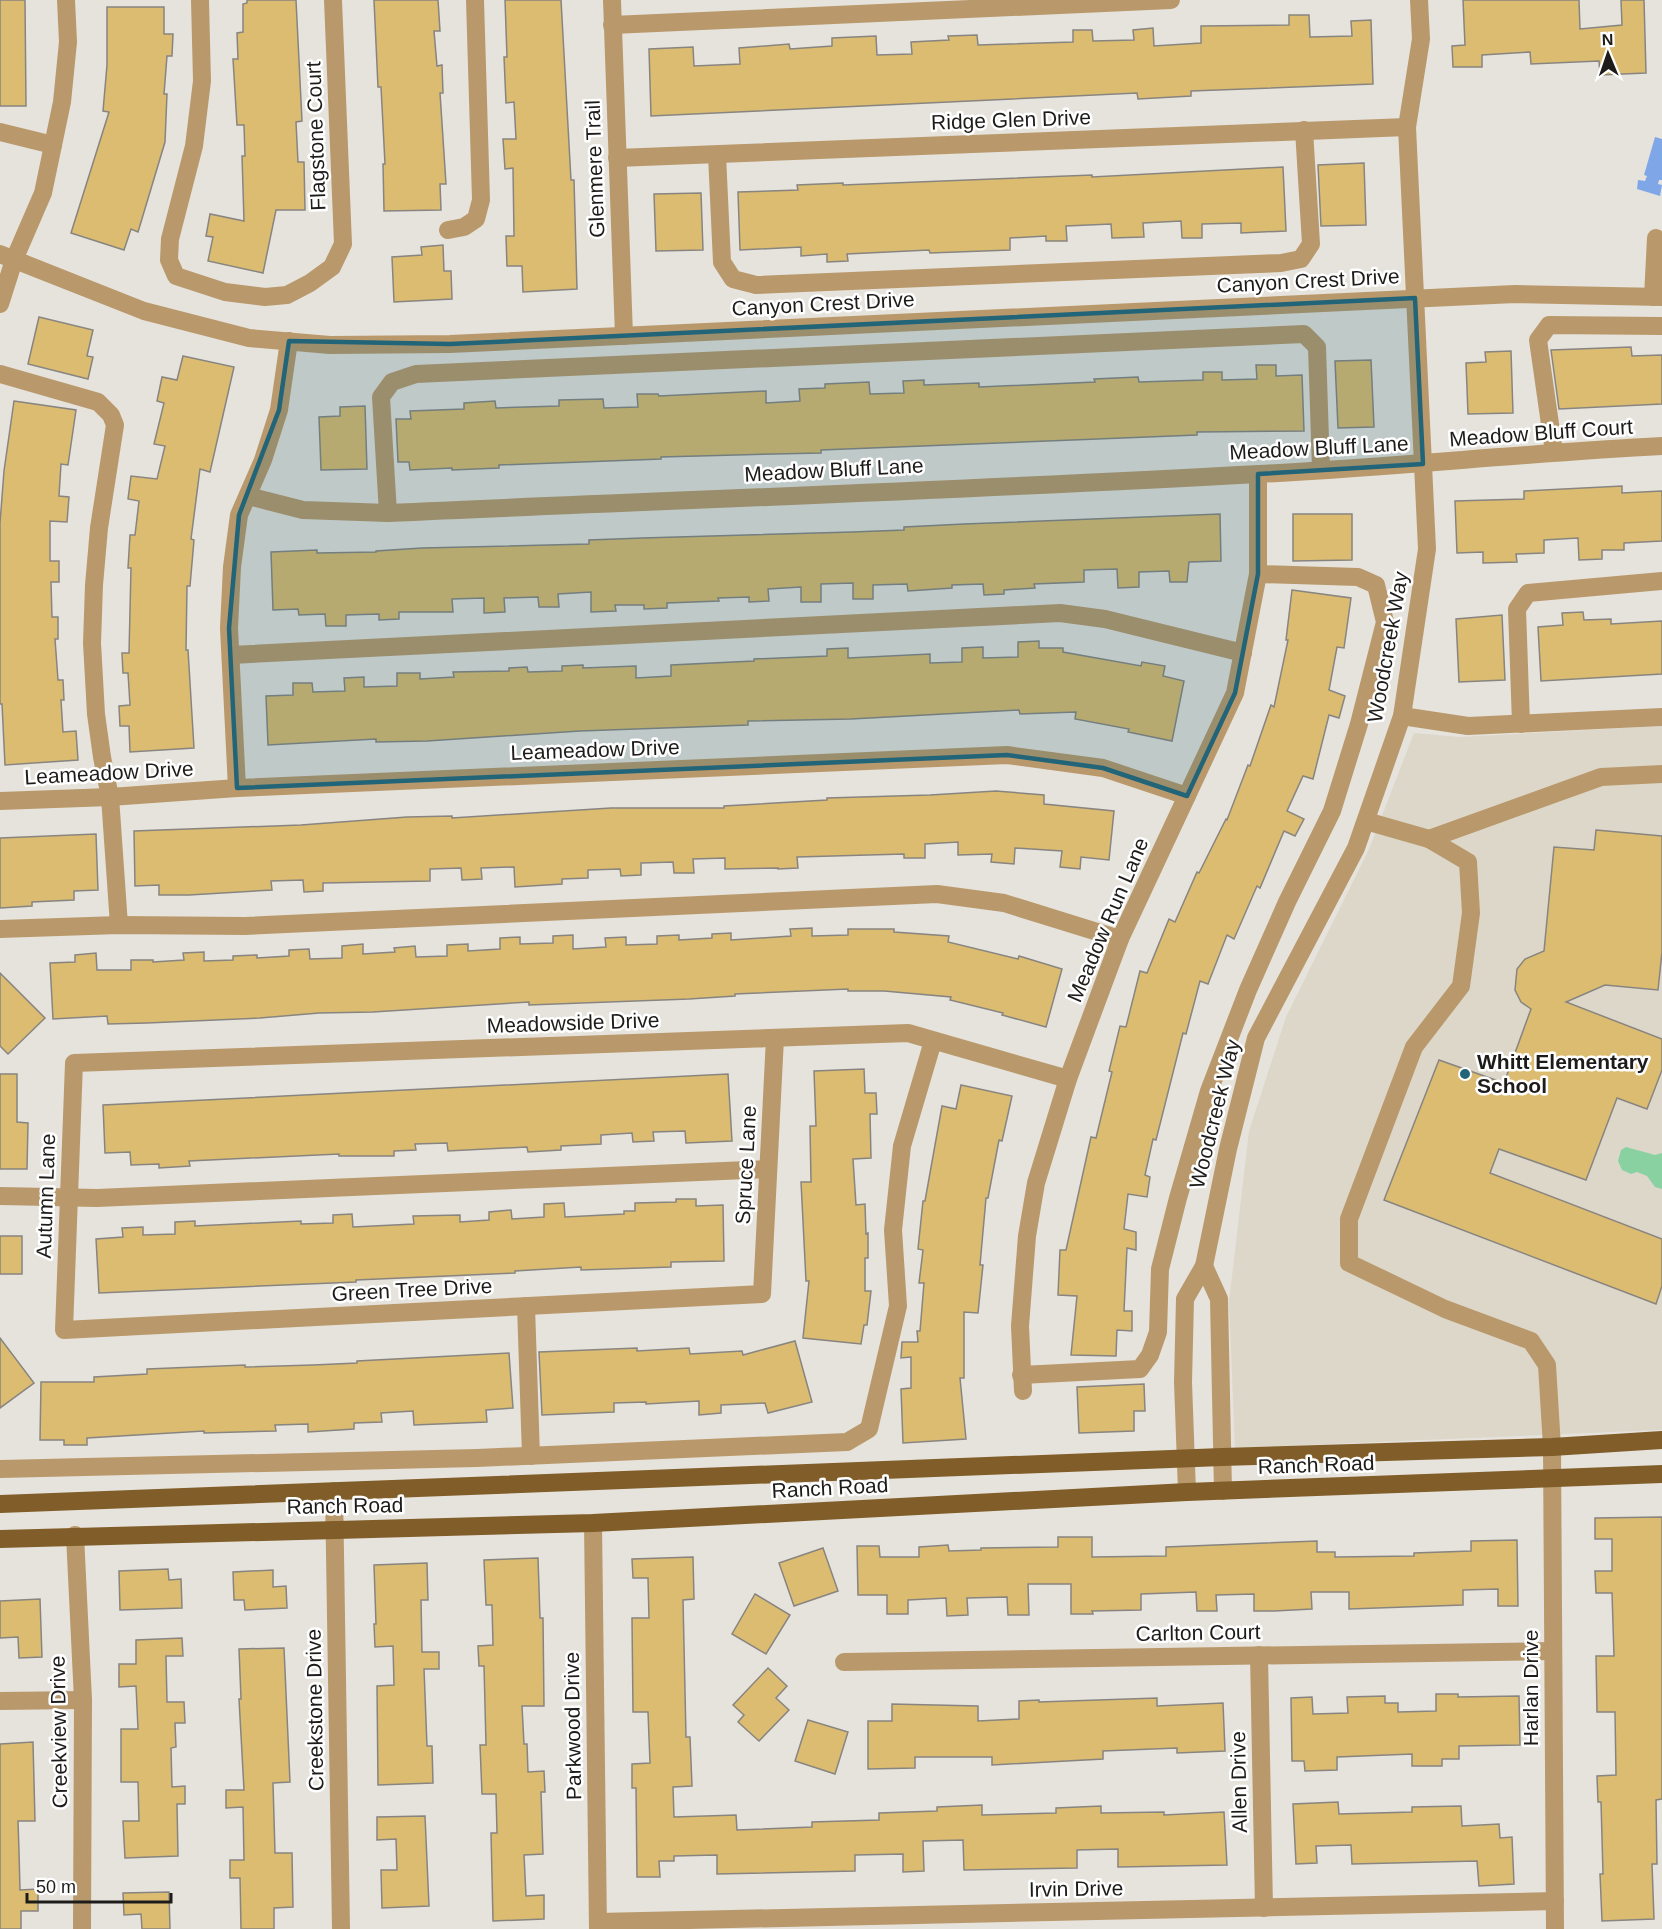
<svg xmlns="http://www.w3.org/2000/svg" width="1662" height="1929" viewBox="0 0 1662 1929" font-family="Helvetica,sans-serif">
  <rect width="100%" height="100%" fill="#e6e3dd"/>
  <!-- built -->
  <path fill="#ddd7ca" d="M1662 726V1430L1235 1448 1229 1302 1249 1131 1286 1017 1369 849 1414 733 1460 737Z"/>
  <!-- green -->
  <path fill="#8ad1a1" d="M1626 1147 1655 1155 1662 1153V1189L1655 1187 1647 1176 1637 1172 1631 1174 1622 1170 1618 1161 1621 1150Z"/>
  <!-- water -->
  <path fill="#7fa7e7" d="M1655 137 1662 139V180H1659L1658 184 1662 185 1660 196 1637 189 1638 180 1645 181 1647 176 1644 175Z"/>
  <!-- building -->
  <g fill="#dcbc70" stroke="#888580" stroke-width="1.5">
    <path d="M0 0H25L26 106H0Z"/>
    <path d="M247 0H296L302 121 296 122 298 162H304L305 210H276L263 273 208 261 213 237 206 236 210 214 244 221 242 156H245L244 125H237L233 59H238L237 33 243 32V4L247 3Z"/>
    <path d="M374 0H438L440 31H434L437 66 442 65 443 93H440L446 184H440L441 210 384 211 383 164H385L381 87H378Z"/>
    <path d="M505 0H561L571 180H574L577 289 523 292 522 266H507L506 236H514L513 168 505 169 503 139H516L514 102 506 103 504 57H507Z"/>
    <path d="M1463 0H1579L1580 29 1622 25 1621 0H1644L1646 73 1600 75 1599 61 1531 64 1530 52 1482 55V67H1453L1452 46 1465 45Z"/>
    <path d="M107 7H164V34H173L172 56H167L164 94H167L165 142 138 232 131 229 124 250 71 233 109 112 103 111 107 65Z"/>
    <path d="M1289 15H1309L1310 37 1352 36 1351 21 1371 20 1373 84 1191 91V96L1138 99 1137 93 651 116 649 49 693 47 694 66 740 64 739 48 789 44 790 49 832 46V38L876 36 877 55 912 54 911 42 949 40 948 36 977 35 978 45 1073 42V30H1092L1093 41 1134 40 1133 30 1153 28 1154 46 1201 43V26L1289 25Z"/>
    <path d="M1364 163 1366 225 1321 226 1318 165Z"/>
    <path d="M1283 167 1286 231 1241 233V223L1202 224V238H1182L1181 221 1143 223 1144 237 1112 238 1111 224 1066 226 1067 241H1046V236L1010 238V250L930 253 929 250 847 254 848 261 827 262V254L801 256V247L740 250 738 192 798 190 797 185 843 183V185L1092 175V177Z"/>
    <path d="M701 193 703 250 656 251 654 194Z"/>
    <path d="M443 245 444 271H451L452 299 394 302 392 257 422 255 421 247Z"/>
    <path d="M39 317 93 330 87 356 93 357 88 379 28 364Z"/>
    <path d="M1631 347 1632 356 1662 355V404L1559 409 1551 350Z"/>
    <path d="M1511 351 1513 413 1468 414 1466 363 1486 362 1485 352Z"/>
    <path d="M183 356 234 367 210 472 200 469 191 539 194 540 190 586H187L186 650H188L194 748 130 752 129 726H120L119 706 130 705 128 673H123L122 653H129L131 568H128L130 535H135L139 501 128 499 131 476 157 479 165 446 154 444 164 403 157 401 162 377 177 380Z"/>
    <path d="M1371 360 1374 427 1338 428 1335 361Z"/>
    <path d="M1256 365H1276V376L1302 375 1304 431 1197 432V435L821 450V453L774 454 661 457V459L499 465V468L452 470V468L410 470 409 462H398L396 419H411L410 411 464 409V403L495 401 496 408 559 406V400L603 399 604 408 638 407 637 394H658L659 396 766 391V403L800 401 799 389 825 388V384L869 382 870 394 904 393 903 381 924 380V385L979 383V387L1095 382 1094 379 1138 377 1139 382 1203 380V372H1222V380L1257 379Z"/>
    <path d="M14 401 76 410 68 465 61 464 59 496 69 497 67 522 50 521V561H59V582H51L52 617H58V639H55L58 680H63L64 700H61L63 732 76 731 78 760 5 765 2 704H0V523L4 471Z"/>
    <path d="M365 406 367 469 321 470 319 417 340 416V407Z"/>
    <path d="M1622 486V493L1662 491V541L1624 543V550H1602V559L1579 560 1578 538 1544 540V553L1516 554 1517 562 1483 563V552L1457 553 1455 501 1524 499V491Z"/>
    <path d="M1220 514 1221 561 1189 562 1187 582H1170L1169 571 1139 572V587L1118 588 1117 569 1084 570V582L1034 584 1035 588 1004 590V594L984 595 983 584 952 585V588L908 591 907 584 873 585V599H853V583L821 584V602H801V587L768 589 769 601 749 602V597L718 598 719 601 667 603V608L644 609V605H615L616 611 591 612V592L558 594 559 607H539L538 597 504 598 505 612 484 613V598L452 599 453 612H399V619L379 620V614L346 615V626H326L325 614 299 615 298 609 273 610 271 552 317 550V553L376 552V551L422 548 589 544V540L642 538 852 532 904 530V527L964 524Z"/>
    <path d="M1293 514H1352V560L1293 561Z"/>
    <path d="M1292 590 1351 598 1344 648 1337 647 1329 690 1345 696 1339 718 1329 715 1313 779 1303 776 1287 811 1304 819 1295 836 1284 831 1260 888 1257 886 1234 939 1227 935 1208 984 1200 981 1186 1034 1183 1033 1156 1140 1153 1139 1145 1175 1150 1177 1147 1197 1128 1194 1124 1229 1136 1232V1250L1127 1248 1124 1311H1132V1331L1117 1330 1116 1356 1071 1355 1077 1296 1058 1295 1060 1250H1066L1091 1137 1096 1138 1112 1072 1109 1071 1120 1026 1126 1027 1140 971 1147 973 1169 919 1175 922 1197 872 1199 873 1226 819 1227 820 1248 765 1250 766 1271 705 1274 707 1288 640H1286Z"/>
    <path d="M1583 612 1584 620 1611 619V624L1662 621V674L1541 681 1538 627 1563 625 1562 613Z"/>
    <path d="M1502 615 1505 680 1459 682 1456 619Z"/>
    <path d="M1039 641V648H1063V652L1141 666 1142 662 1165 666 1163 676 1184 681 1172 741 1128 732 1129 729 1075 719 1076 712 1020 714 1019 710 851 719 748 721V725L580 731 427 741 376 742V739L268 745 266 696 293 695V683H312L313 692 345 691 344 678 364 677V687L397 686V673H420V679L454 677 453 672 509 671V668L527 667 528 672 562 671V666L583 665V668L636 666V678L671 676V665L754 661V659L827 656V649L848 648V658L930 654V663L962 662V648L983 647V658L1018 657V642Z"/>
    <path d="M996 791 1044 795V804L1114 811 1109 860 1081 857 1080 869 1060 867 1062 851 1015 848 1014 864 991 862 992 854 958 855V842L925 844V858H904V854L797 857 798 868 778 869V868L725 869V858L693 859 694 873H674L673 862 641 863V875L621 876 620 869 588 870V878L562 879V884L515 887 514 867 481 868 482 879 462 880 461 868 430 869V881L323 883V891L304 892 303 880 271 881 272 890 189 895H159V885L135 886 134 831 301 825 407 817 452 816V818L611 808H724V806L827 800V798L930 795Z"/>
    <path d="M1596 830 1662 836V952L1658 990 1605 985 1566 1002 1662 1039V1070L1647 1109 1617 1098 1586 1180 1499 1149 1490 1173 1662 1239V1286L1656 1304 1384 1200 1439 1060 1504 1083 1531 1009 1521 1002 1515 990 1517 969 1525 959 1544 951 1554 847 1594 850Z"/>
    <path d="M96 834 98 890 74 891V900L32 902V906L0 908V838Z"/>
    <path d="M812 928V936L848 935V929H894V932L949 936 948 942 1018 959 1019 956 1062 969 1046 1027 1002 1015 1003 1013 950 1000 951 997 884 991H848V989L735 994V996L689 999 529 1005V1002L373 1012 319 1013 260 1018 147 1023 108 1024 107 1016 53 1019 50 963 75 962V955L96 953 97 970H131V960H153V962L184 960 183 953 204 952V961L233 960V956L257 955V958L289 956V950L309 949 310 959 342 958V946L363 944V954L395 952 394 948 415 946 416 957 447 956V945L468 944V951L500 949V938L520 937V944L553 943V936L573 935V949L606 947 605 938 626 937V945L657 944V936L679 935V940L712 938V934L731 933V940L791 936 790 929Z"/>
    <path d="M0 973 45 1018 8 1054 0 1046Z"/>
    <path d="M864 1069 865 1093H876L877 1114H870L871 1158 853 1159 856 1205 865 1204 866 1234 868 1233V1258H865V1291H871L867 1325H864L861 1344 803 1338 809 1281H806L801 1182H811L810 1126H816L814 1071Z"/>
    <path d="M0 1074H17V1122L28 1123 27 1169H0Z"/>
    <path d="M728 1074 732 1141 686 1143 685 1131 653 1132 654 1141 633 1142 632 1133 601 1135V1144L561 1146V1150L528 1152 527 1147 448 1151 447 1143 415 1144 416 1150 394 1151V1156H339V1154L189 1161 190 1166 159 1168V1164L131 1165 130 1152 105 1153 103 1105Z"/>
    <path d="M961 1085 1012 1096 1002 1141 999 1140 988 1198H986L980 1265H983L978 1313 964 1312V1378H960L966 1439 903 1443 901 1389 911 1388V1357L901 1358 902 1342H918L917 1331H920L924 1283H919L923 1250 918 1249 923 1201H925L942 1106 956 1109Z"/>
    <path d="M676 1199H696V1206L723 1205 724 1261 671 1262V1267L581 1270V1267L515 1271V1273L356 1280V1282L99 1293 96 1239 123 1237 122 1228 143 1227V1235L175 1234V1222L195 1221V1226L301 1221V1224L333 1223V1215L352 1214 353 1227 414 1224 413 1216 460 1215V1222L489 1220V1212L511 1210 512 1219 544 1217V1204L564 1203 565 1217 624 1214V1211H635V1203L676 1202Z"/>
    <rect x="0" y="1236" width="22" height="38"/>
    <path d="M0 1338 34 1383 0 1408Z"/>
    <path d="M795 1341 812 1402 768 1413 765 1403 721 1405V1413L699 1415V1401L646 1404V1402L614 1403V1412L542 1415 539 1352 637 1348V1351L689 1348 690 1354 742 1351 743 1355Z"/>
    <path d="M509 1353 513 1408 486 1410 487 1422 414 1425 413 1411 381 1413 382 1422 354 1423V1429L308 1432V1424L275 1425 276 1431 204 1433V1431L87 1438V1445H64V1440H40L41 1382H94V1377L147 1374V1369L245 1365V1367L313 1365 357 1363V1361Z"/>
    <path d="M1144 1384 1145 1411H1134V1431L1079 1433 1077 1387Z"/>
    <path d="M1662 1517V1799L1656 1800 1657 1864H1652L1654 1919 1602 1921 1600 1874H1603L1601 1802H1598L1597 1776 1616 1775 1615 1712H1597L1596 1656H1614L1612 1593H1596L1595 1571H1612V1539H1595V1518Z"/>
    <path d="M1058 1537H1092V1557L1166 1556V1547L1317 1541V1552H1335V1557L1414 1556V1553L1471 1551V1541L1517 1540 1518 1606H1498V1589L1463 1590V1605L1349 1609V1592H1311L1312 1609 1274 1611H1254V1594L1216 1595 1217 1611H1197L1196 1592 1141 1594V1610L1092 1611 1093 1614H1071V1584H1028L1029 1615H1008L1007 1597 967 1598 968 1615 947 1616 946 1598 908 1600V1614H887V1595H858L857 1546H879L880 1557H919V1547L948 1545 949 1551 981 1550V1548L1058 1547Z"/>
    <path d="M823 1548 838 1591 794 1606 779 1563Z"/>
    <path d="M693 1557 694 1599 683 1600 686 1737H690L692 1786 673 1787 674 1817 736 1815 737 1830 812 1827V1822L879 1820V1813L937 1811V1807L982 1805V1815L1056 1813V1808L1101 1806V1813L1164 1812V1815L1224 1812 1227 1865 1118 1867V1849L1077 1850V1868L964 1870 963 1840 923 1841 924 1871 903 1872V1854L855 1855V1871L717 1874V1855L674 1856V1861H659L660 1877H637L636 1788H632V1764L650 1763 648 1712H633L632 1618H649L648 1578H633L632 1559Z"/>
    <path d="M538 1558 540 1618H543L544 1706H522L524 1744H527L528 1772 544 1771 545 1792H541L543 1854 524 1855 526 1896 544 1895V1919L493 1921 491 1833H497L496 1794H482L480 1745H486L484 1666H479L478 1646 493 1645 492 1605H486L484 1560Z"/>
    <path d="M427 1563 428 1600H421L422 1652H439V1669H424L427 1746H432L433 1783 378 1785 377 1686 394 1685 393 1646 375 1647 374 1624H376L374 1565Z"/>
    <path d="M168 1569 169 1580 181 1579 182 1608 120 1610 119 1571Z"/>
    <path d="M273 1570V1587L286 1586 287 1608 245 1610 244 1600H234L233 1572Z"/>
    <path d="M755 1594 790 1615 766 1654 732 1634Z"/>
    <path d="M40 1599 42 1657 19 1658 18 1637 0 1638V1601Z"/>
    <path d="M182 1638 183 1656H166L167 1702H184L185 1723H175L176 1747 171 1748 172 1787 185 1786V1804H177L178 1856 125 1858 123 1821H139L138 1782H121V1729H138L136 1686 119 1687V1664H136V1640Z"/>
    <path d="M284 1648 290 1782 273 1783 275 1853H292L293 1907 274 1908V1929H241L240 1878H230V1860H244L243 1807 226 1808V1790H244L239 1699H241L239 1649Z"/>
    <path d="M768 1668 787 1686 776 1698 789 1710 759 1741 738 1722 744 1715 733 1705Z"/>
    <path d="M1436 1694H1458V1697L1519 1696 1520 1745 1459 1746V1759H1442V1766H1412V1754L1337 1757V1770L1305 1771 1304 1761H1292L1291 1698 1312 1697 1313 1714 1348 1713 1347 1697 1385 1696V1703H1398V1712L1436 1711Z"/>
    <path d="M1157 1698V1706L1223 1703 1225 1751 1177 1753V1748L1103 1751V1759L992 1765V1757H915V1768L868 1769V1721H892V1704L978 1706V1721L1019 1719V1701L1039 1700V1702Z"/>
    <path d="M808 1720 848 1732 835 1774 795 1761Z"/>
    <path d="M33 1742 35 1821H18L19 1851 20 1890 38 1889V1911H21V1929H0V1744Z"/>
    <path d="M1338 1802 1339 1814 1412 1812V1807L1461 1806 1462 1826 1499 1824 1500 1838 1512 1837 1514 1884 1479 1886 1477 1861 1352 1864 1351 1845 1316 1846 1317 1863 1296 1864 1293 1804Z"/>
    <path d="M425 1816 429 1906 382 1908 381 1870H397L396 1839 377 1840V1817Z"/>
    <path d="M169 1892 170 1929H142L141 1914 124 1915 123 1893Z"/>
  </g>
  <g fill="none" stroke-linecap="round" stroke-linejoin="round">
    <!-- minor -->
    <g stroke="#b9996b" stroke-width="18">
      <path d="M200 0 202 81 194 146 170 239 169 260 176 276 225 292 265 297 287 295 310 283 332 267 343 244 333 0"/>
      <path d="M612 0 624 336"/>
      <path d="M612 25 1171 0"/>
      <path d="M0 132 53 145"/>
      <path d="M717 155 722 262 733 279 756 285 1281 263 1301 259 1311 244 1304 130"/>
      <path d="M617 158 1407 127"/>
      <path d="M448 230 464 227 476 219 481 200 475 0"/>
      <path d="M0 254 144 311 249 338 330 345 450 344 1515 294 1662 297"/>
      <path d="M1653 297 1656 238"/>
      <path d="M0 304 14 260 43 193 62 102 68 42 66 0"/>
      <path d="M0 374 98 402 111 415 115 425 99 528 94 585 92 643 96 714 102 757 110 797 119 925"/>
      <path d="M1554 452 1538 340 1549 325 1662 326"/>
      <path d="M248 496 303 510 388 513C678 500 969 490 1259 474 1394 467 1528 453 1662 446"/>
      <path d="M388 513 381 397 392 382 416 374 1304 334 1317 347 1321 470"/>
      <path d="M231 655 1060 613 1105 619 1243 653"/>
      <path d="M1402 716 1468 726 1662 717"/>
      <path d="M1521 724 1517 609 1528 593 1662 581"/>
      <path d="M237 788 229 628 232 567 239 515 263 460 279 410 289 341"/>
      <path d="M0 801 110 797 237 788 1007 755 1103 768 1187 796"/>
      <path d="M1366 821 1429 839 1468 862 1471 913 1461 986 1414 1047 1349 1219V1263L1445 1309 1531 1341 1547 1365 1552 1447 1555 1929"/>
      <path d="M1429 839 1601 777 1662 774"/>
      <path d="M0 929 119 925 245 926 937 894 1004 903 1120 939"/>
      <path d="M775 1038 762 1294 64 1330 74 1063 908 1033 1068 1079"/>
      <path d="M0 1196 97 1198 768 1169"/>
      <path d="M1204 1266 1219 1299 1223 1491"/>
      <path d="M526 1306 531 1456"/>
      <path d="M1021 1375 1140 1369 1150 1355 1158 1332 1160 1269 1178 1198 1209 1091 1248 990 1287 902 1332 811 1359 724 1385 622 1376 585 1358 577 1258 574"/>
      <path d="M1023 1391 1020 1326 1027 1236 1036 1183 1068 1079 1120 939 1235 693 1258 574V474"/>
      <path d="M0 1469 477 1458 847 1442 869 1429 898 1306 893 1230 902 1146 933 1041"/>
      <path d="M334 1491 341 1929"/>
      <path d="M1187 1492 1183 1382 1185 1299 1204 1266 1228 1149 1256 1038 1356 848 1402 716 1427 549 1407 127 1421 39 1419 0"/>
      <path d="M593 1523 598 1929"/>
      <path d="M75 1535 83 1700 82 1929"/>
      <path d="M1259 1655 1264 1908"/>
      <path d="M844 1662 1553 1651"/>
      <path d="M0 1701 83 1700"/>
      <path d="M598 1922 1555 1901"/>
    </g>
    <!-- major -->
    <g stroke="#815e29" stroke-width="18">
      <path d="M0 1504 1222 1457 1552 1447 1662 1440"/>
      <path d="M0 1539 593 1523 1187 1492 1662 1474"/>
    </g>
  </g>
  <!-- marked area -->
  <path fill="#226478" fill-opacity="0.2" stroke="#226478" stroke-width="4.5" stroke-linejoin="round" d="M1415 298 1423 464 1258 474V574L1235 693 1187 796 1103 768 1007 755 237 788 229 628 239 515 279 410 289 341 450 344Z"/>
  <!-- markers -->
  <circle fill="#226478" stroke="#fff" stroke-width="2" cx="1465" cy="1074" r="6"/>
  <g text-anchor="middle" stroke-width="5" stroke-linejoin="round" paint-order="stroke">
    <!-- street labels -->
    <g font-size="21" fill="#1d1c1a" stroke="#fff">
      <text transform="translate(1011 120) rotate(-2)" y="7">Ridge Glen Drive</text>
      <text transform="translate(316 136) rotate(-92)" y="7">Flagstone Court</text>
      <text transform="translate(595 169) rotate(-92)" y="7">Glenmere Trail</text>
      <text transform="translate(1308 281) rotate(-3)" y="7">Canyon Crest Drive</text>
      <text transform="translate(823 304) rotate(-3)" y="7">Canyon Crest Drive</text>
      <text transform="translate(1541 433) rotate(-4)" y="7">Meadow Bluff Court</text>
      <text transform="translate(1319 448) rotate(-3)" y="7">Meadow Bluff Lane</text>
      <text transform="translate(834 470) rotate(-3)" y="7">Meadow Bluff Lane</text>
      <text transform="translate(1388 647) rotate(-80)" y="7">Woodcreek Way</text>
      <text transform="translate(595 750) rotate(-2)" y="7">Leameadow Drive</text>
      <text transform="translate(109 773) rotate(-3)" y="7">Leameadow Drive</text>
      <text transform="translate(1108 920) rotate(-67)" y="7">Meadow Run Lane</text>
      <text transform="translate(573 1023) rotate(-2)" y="7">Meadowside Drive</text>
      <text transform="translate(1215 1114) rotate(-76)" y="7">Woodcreek Way</text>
      <text transform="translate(746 1165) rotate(-87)" y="7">Spruce Lane</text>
      <text transform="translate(46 1196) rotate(-88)" y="7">Autumn Lane</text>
      <text transform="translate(412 1290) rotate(-3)" y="7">Green Tree Drive</text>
      <text transform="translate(1316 1465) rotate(-2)" y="7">Ranch Road</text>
      <text transform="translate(830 1488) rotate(-3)" y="7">Ranch Road</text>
      <text transform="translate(345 1506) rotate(-1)" y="7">Ranch Road</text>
      <text transform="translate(1198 1633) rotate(-1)" y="7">Carlton Court</text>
      <text transform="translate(1531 1688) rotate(-90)" y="7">Harlan Drive</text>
      <text transform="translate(315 1710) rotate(-91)" y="7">Creekstone Drive</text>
      <text transform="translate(573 1726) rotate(-91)" y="7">Parkwood Drive</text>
      <text transform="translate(59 1732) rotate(-91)" y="7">Creekview Drive</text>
      <text transform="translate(1239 1782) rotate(-91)" y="7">Allen Drive</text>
      <text transform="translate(1076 1889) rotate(-1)" y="7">Irvin Drive</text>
    </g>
    <!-- poi labels -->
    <g font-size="21" font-weight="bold" fill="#1d1c1a" stroke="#fff" text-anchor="start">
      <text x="1477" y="1069">Whitt Elementary<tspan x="1477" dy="24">School</tspan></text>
    </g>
  </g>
  <!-- north arrow -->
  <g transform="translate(1608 54) rotate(358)" stroke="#ffffff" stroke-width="4.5" paint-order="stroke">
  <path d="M0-4.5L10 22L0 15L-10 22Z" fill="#1d1c1a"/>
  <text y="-9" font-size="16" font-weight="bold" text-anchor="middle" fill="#1d1c1a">N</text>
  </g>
  <!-- scale -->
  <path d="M27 1893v9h144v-9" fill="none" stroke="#1d1c1a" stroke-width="3"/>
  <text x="36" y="1893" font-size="18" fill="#1d1c1a" stroke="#ffffff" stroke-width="4.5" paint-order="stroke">50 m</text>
</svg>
